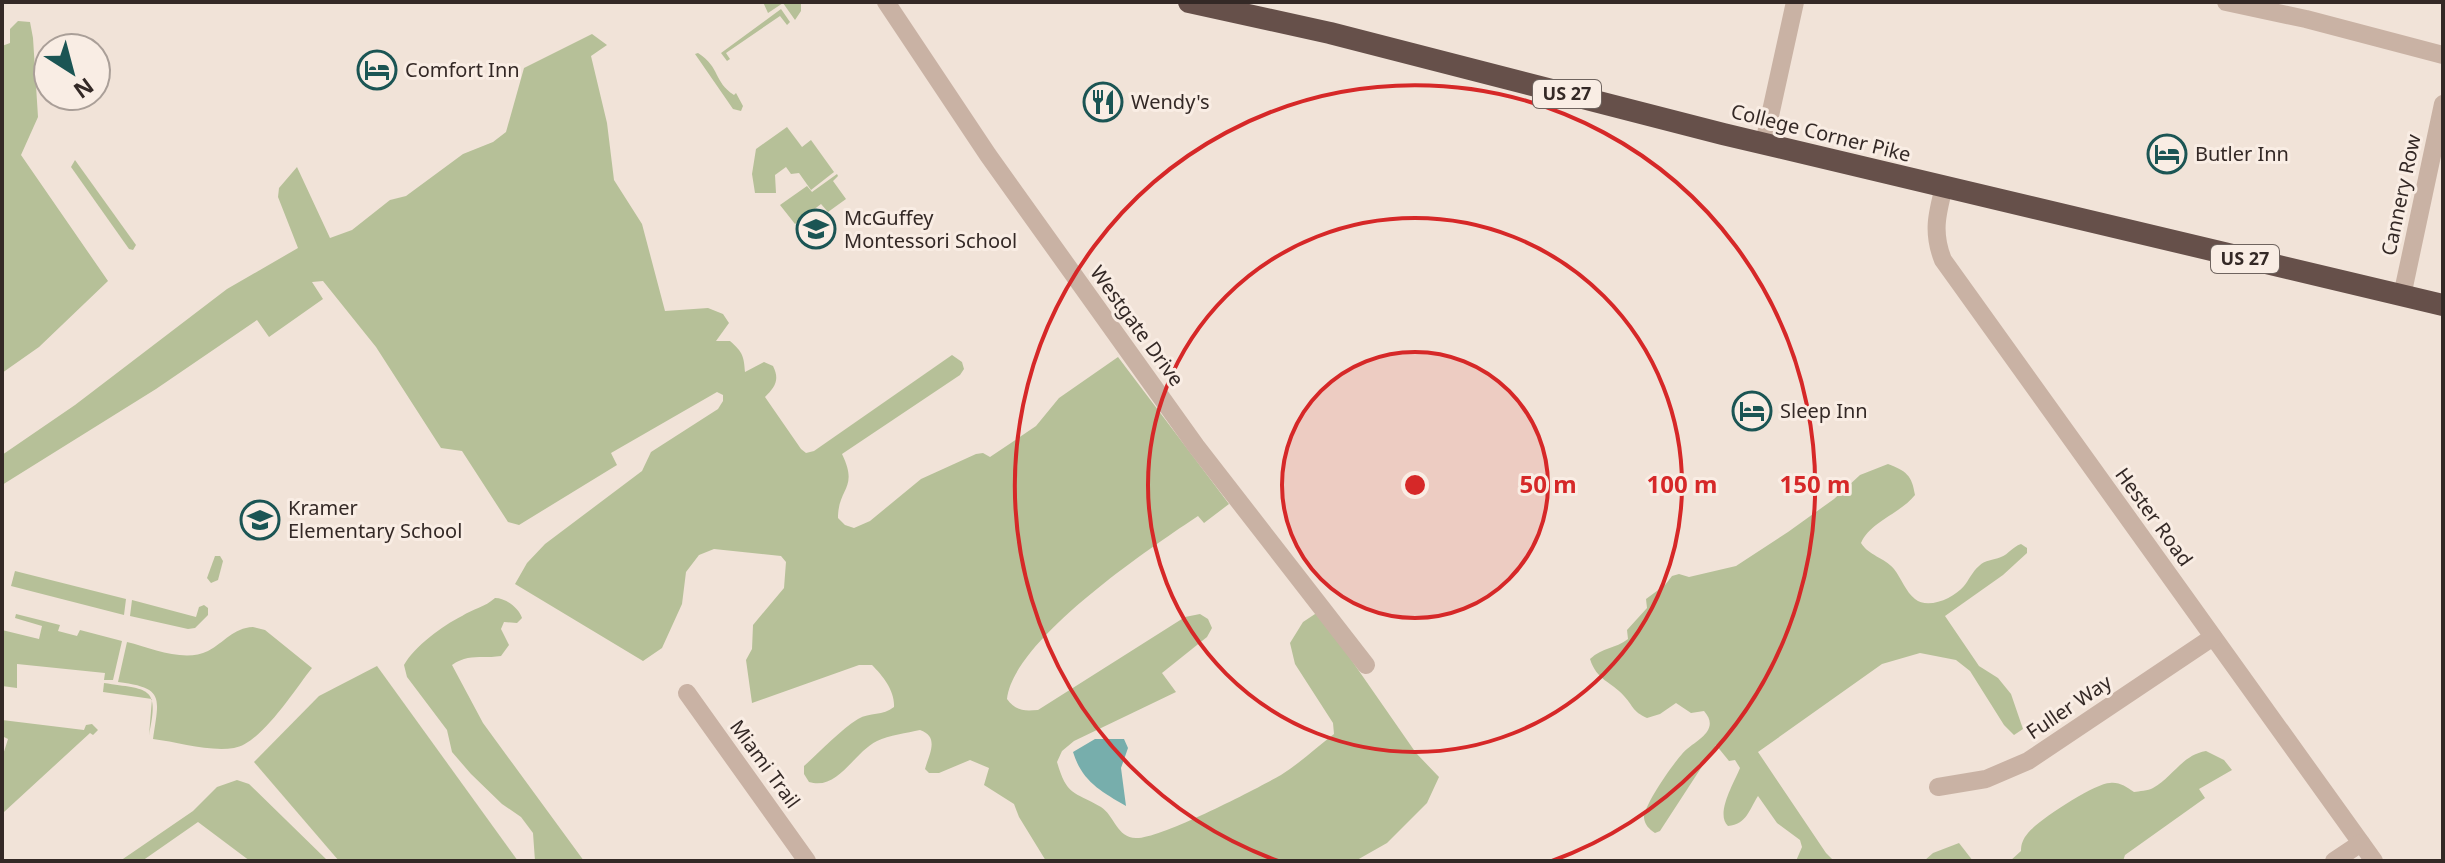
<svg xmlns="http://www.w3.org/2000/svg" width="2445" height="863" viewBox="0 0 2445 863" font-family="'Noto Sans',sans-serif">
  <rect width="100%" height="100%" fill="#f1e3d8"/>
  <!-- green -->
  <g fill="#b6c098">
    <path d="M763 2H801V11L795 20 783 3 768 13Z"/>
    <path d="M781 9 790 22 787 25 780 16 726 53 730 59 727 61 721 53Z"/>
    <path d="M18 21 30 22 33 38 38 117 21 155 108 281 39 347 2 373V46L10 43V29Z"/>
    <path d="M592 34 607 45 591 56 607 123 614 180 642 224 665 311 708 308 723 314 729 323 716 341H730C743 352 744 357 745 372L764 362 773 366C780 380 775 387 765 397L801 449 806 453 814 451 952 355 962 362 964 369 960 375 842 454C859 489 838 487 838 518L845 525 854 528 870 521 921 479 976 454 983 453 990 457 1036 426 1059 398 1118 357 1229 504 1204 523 1198 516C1150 548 1013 640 1007 699 1016 711 1023 711 1038 710L1185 617 1200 614 1208 619 1212 628 1207 637 1162 673 1176 692 1074 741 1062 751 1057 762C1067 796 1073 791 1101 807 1114 815 1117 838 1136 838 1160 839 1256 789 1281 775 1300 763 1317 747 1334 734L1333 723 1295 664 1290 643 1303 622 1318 612 1416 753 1439 777 1427 803 1387 843 1357 860 1046 861 1019 817 1014 804 984 785 989 768 970 760 939 773H929L925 769C929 754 940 737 920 730 907 733 889 735 877 741 853 753 838 791 809 782L804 774V766C821 751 839 731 858 719 870 712 883 716 894 707 895 691 883 676 872 665H859L752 703 746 660 752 649 753 625 784 588 786 562 781 556 714 549 699 555 686 572 682 604 662 648 643 661 515 584 527 563 545 544 642 471 651 452 718 409 723 401V395L717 392 611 453 617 465 519 525 508 522 462 451 441 448 376 347 323 281 312 282 323 299 269 337 257 320 156 389 2 485V455L75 405 227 289 298 248 278 197 279 188 297 167 330 238 352 230 390 200 406 196 463 154 493 142 506 132 524 68Z"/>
    <path d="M698 53C721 68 713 81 734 95L736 93 743 106 741 111 733 109 695 54Z"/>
    <path d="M787 127 802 147 811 140 834 172 811 190 799 173 791 174 786 167 775 175 776 193H755L752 174 756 149Z"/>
    <path d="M75 160 136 245 133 250 129 249 71 167Z"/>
    <path d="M837 174 838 176 833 181 846 199 828 212 821 204 795 224 780 205 807 186 812 192Z"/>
    <path d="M1888 464C1906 471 1912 475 1915 495 1901 513 1870 522 1861 543 1869 556 1884 557 1894 569 1901 578 1906 592 1915 599 1928 610 1954 598 1964 586 1969 580 1972 572 1979 566 1986 559 1992 561 2001 557 2009 554 2012 547 2021 544L2027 548V553L2003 575 1945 616 1979 666 1998 678 2011 694 2023 729 2014 735 2004 725 1970 671 1956 660 1920 653 1882 664 1758 752 1826 853 1834 861H1796L1802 847 1800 840 1777 823 1758 796C1749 810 1747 824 1728 826 1715 814 1734 783 1740 768L1735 760 1729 761 1716 745 1660 831 1655 833C1649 829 1645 825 1644 818 1643 806 1677 757 1687 749 1699 739 1720 729 1704 711L1691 713 1676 703 1660 714 1647 718C1632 711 1634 707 1624 696 1611 681 1597 681 1590 659 1603 647 1615 649 1628 639L1627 630 1647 608 1646 599 1665 585 1672 576 1679 574 1689 577 1736 566 1788 532 1834 499 1860 475Z"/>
    <path d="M215 556H220L223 561 218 580 211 583 207 578Z"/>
    <path d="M15 571 126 599 124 615 11 586Z"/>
    <path d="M495 598C506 598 519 608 522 618L517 623 504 622 501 629 509 645 501 656C481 659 469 653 452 665L483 723 584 861H535L533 833 521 817 502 804 471 774 452 752 447 730 407 677 404 665C415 646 442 626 462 616 473 609 485 607 495 598Z"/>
    <path d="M132 600 196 617 199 607 204 605 208 608V615L195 628 188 629 130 616Z"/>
    <path d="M16 614 60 625 58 631 77 636 80 630 122 641 113 680H104L105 673 17 664V688L2 686V630L39 639 42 626 15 618Z"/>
    <path d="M253 627 265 630 312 668C295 689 261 744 234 748 209 752 178 742 153 739 159 697 165 688 118 682L127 642C152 648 184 663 208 651 225 642 233 628 253 627Z"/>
    <path d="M377 666 518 861H339L254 762 319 696Z"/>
    <path d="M104 683C148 690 160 685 149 735L152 699 103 692Z"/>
    <path d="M2 720 84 730 86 725 92 724 98 730 93 735 90 733 4 812 2 758 8 739 2 736Z"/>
    <path d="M2206 751 2224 760 2232 770 2199 789 2205 798 2125 855 2123 861H2010L2021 851C2021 844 2023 839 2028 833 2037 821 2095 783 2110 783 2120 782 2126 787 2134 792 2139 791 2148 791 2153 788 2173 777 2182 755 2206 751Z"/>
    <path d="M237 780 249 784 328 861H250L198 822 142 861H120L193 811 217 787Z"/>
    <path d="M1959 843 1973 861H1924L1933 853Z"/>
  </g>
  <!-- water -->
  <path fill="#77aeac" d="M1095 739H1124L1128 748 1121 768 1126 806C1100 791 1082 781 1073 752Z"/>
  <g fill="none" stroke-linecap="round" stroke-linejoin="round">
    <!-- minor -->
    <g stroke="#c9b2a4" stroke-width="18">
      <path d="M886 2 988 155 1196 446 1366 665"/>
      <path d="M2226 2 2306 19 2443 55"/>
      <path d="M1764 143 1795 2"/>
      <path d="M1944 187C1937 214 1932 233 1943 260L2374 861"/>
      <path d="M2402 296 2443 104"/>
      <path d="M687 693 807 861"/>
      <path d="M1938 787 1986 779 2028 761 2213 637"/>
      <path d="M2334 861 2361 843"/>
    </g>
    <!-- trunk -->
    <path stroke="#66504a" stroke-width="22" d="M1189 2 1330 33 1723 134 2443 305"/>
  </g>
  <!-- distance rings -->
  <circle cx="1415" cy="485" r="133" fill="#d62828" fill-opacity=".12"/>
  <g fill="none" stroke="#d62828" stroke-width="4">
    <circle cx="1415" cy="485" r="133"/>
    <circle cx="1415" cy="485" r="267"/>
    <path d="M1278 861A400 400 0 1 1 1552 861"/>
  </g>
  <!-- icons -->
  <defs>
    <g id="hotel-ring" transform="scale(2)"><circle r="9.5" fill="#f9ede4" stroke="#1b5554" stroke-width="1.5"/><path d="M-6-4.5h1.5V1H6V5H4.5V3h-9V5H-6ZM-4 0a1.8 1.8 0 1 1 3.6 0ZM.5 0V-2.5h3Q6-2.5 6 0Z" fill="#1b5554"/></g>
    <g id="restaurant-ring" transform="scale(2)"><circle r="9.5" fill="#f9ede4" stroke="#1b5554" stroke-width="1.5"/><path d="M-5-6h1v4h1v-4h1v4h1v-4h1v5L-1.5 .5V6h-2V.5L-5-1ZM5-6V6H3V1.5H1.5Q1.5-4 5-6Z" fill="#1b5554"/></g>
    <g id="school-ring" transform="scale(2)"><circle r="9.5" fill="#f9ede4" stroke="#1b5554" stroke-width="1.5"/><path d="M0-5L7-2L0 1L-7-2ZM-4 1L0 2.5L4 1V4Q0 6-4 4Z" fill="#1b5554"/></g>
  </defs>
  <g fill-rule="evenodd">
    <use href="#hotel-ring" x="377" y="70"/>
    <use href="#restaurant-ring" x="1103" y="102"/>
    <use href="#hotel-ring" x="2167" y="154"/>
    <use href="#school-ring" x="816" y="229"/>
    <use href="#hotel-ring" x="1752" y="411"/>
    <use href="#school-ring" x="260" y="520"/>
  </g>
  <g text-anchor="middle" stroke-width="6" stroke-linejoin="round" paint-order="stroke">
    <!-- shield labels -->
    <g fill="#f9ede4" stroke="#6f645f" stroke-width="2">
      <rect x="1533" y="80" width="68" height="28" rx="6"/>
      <rect x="2211" y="245" width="68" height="28" rx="6"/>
    </g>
    <g font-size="18" font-weight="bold" fill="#342926">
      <text x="1567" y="100">US 27</text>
      <text x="2245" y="265">US 27</text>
    </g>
    <!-- poi labels -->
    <g font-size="20" fill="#342926" stroke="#f9ede4" text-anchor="start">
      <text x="405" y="77">Comfort Inn</text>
      <text x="1131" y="109">Wendy's</text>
      <text x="2195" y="161">Butler Inn</text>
      <text x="844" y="225">McGuffey<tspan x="844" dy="23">Montessori School</tspan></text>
      <text x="1780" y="418">Sleep Inn</text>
      <text x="288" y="515">Kramer<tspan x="288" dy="23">Elementary School</tspan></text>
    </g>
    <!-- street labels -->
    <g font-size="20" fill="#342926" stroke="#f9ede4">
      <text transform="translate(1821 133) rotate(14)" y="7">College Corner Pike</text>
      <text transform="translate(2401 195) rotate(-78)" y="7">Cannery Row</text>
      <text transform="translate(1137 326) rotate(54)" y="7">Westgate Drive</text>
      <text transform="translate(2154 517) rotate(54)" y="7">Hester Road</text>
      <text transform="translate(2069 707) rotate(-34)" y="7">Fuller Way</text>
      <text transform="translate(765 764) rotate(54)" y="7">Miami Trail</text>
    </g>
  </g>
  <circle cx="1415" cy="485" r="12" fill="#d62828" stroke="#f9ede4" stroke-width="4"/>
  <g font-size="24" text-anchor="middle" font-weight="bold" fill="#d62828" stroke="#f9ede4" stroke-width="6" stroke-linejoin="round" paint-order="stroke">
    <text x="1548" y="493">50 m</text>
    <text x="1682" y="493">100 m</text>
    <text x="1815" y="493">150 m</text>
  </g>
  <!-- border -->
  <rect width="2445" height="863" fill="none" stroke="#342926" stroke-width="8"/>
  <!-- north arrow -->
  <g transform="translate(72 72) rotate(144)"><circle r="38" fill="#f9ede4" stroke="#aa9f98" stroke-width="2"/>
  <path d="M0-6L14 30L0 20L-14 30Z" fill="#1b5554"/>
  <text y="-12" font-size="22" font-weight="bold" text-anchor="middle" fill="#342926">N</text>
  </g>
</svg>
